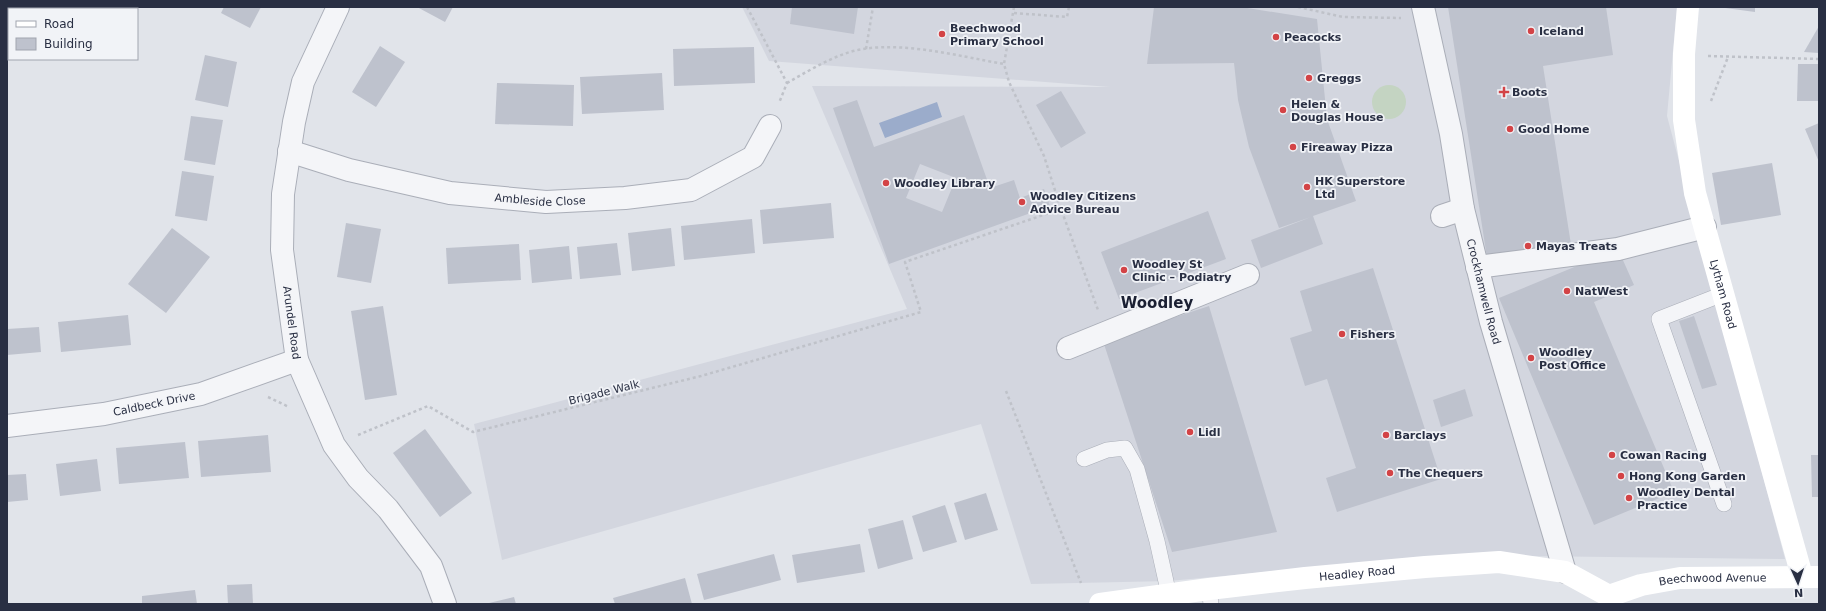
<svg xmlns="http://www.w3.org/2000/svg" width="1826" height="611" viewBox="0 0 1826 611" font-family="'DejaVu Sans',sans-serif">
  <rect width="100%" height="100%" fill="#e1e4ea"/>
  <!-- built -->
  <path fill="#d3d6df" d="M742 7H1677L1667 116 1785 559 1449 555 1169 581 1031 584 981 424 502 560 474 424 907 309 812 86 1110 87 769 61Z"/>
  <!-- green -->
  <circle fill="#c4d4c2" cx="1389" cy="102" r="17"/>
  <!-- water -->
  <path fill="#9baccb" d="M937 102 942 117 885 138 879 123Z"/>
  <!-- building -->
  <g fill="#bec2cd" fill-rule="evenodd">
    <path d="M19 7H64L66 8 19 9Z"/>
    <path d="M224 7H261L250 28 221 13Z"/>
    <path d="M417 7H453L445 22Z"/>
    <path d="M792 7H858L854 34 790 24Z"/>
    <path d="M1154 7H1241L1317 19 1327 119 1356 201 1313 216 1323 244 1261 268 1251 240 1311 217 1279 228 1249 147 1238 100 1234 63 1147 64Z"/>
    <path d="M1448 7H1606L1613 55 1543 66 1572 251 1488 264Z"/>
    <path d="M1718 7H1755V12Z"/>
    <path d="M1819 26V53L1804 52Z"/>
    <path d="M380 46 405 62 376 107 352 92Z"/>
    <path d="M754 47 755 83 674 86 673 49Z"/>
    <path d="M205 55 237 62 228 107 195 100Z"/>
    <path d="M1798 64H1819V101H1797Z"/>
    <path d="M662 73 664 110 582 114 580 77Z"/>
    <path d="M497 83 574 85 573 126 495 124Z"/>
    <path d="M1061 91 1086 133 1061 148 1036 105Z"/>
    <path d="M857 100 874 147 964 115 990 188 1014 180 1020 198 1044 189 1050 206 889 264 833 108ZM920 164 956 178 942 212 906 198Z"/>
    <path d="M191 116 223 120 215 165 184 160Z"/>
    <path d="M1819 123V162L1805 129Z"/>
    <path d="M1772 163 1781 215 1721 225 1712 173Z"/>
    <path d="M182 171 214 176 207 221 175 216Z"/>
    <path d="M831 203 834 238 763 244 760 210Z"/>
    <path d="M1208 211 1226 259 1119 299 1101 252Z"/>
    <path d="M752 219 755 253 684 260 681 226Z"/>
    <path d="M346 223 381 229 371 283 337 277Z"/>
    <path d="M172 228 210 257 166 313 128 284Z"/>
    <path d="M671 228 675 266 632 271 628 233Z"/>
    <path d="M617 243 621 275 580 279 577 247Z"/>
    <path d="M519 244 521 280 448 284 446 248Z"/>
    <path d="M569 246 572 279 532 283 529 250Z"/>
    <path d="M1618 249 1634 285 1594 302 1674 492 1594 525 1499 298Z"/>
    <path d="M1373 268 1441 479 1337 512 1326 478 1356 468 1327 379 1305 386 1290 338 1312 331 1300 291Z"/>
    <path d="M383 306 397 395 365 400 351 311Z"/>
    <path d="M1209 306 1277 532 1172 552 1103 341Z"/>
    <path d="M128 315 131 345 61 352 58 322Z"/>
    <path d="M1694 316 1717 385 1702 389 1679 321Z"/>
    <path d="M39 327 41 352 7 355V329Z"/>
    <path d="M1465 389 1473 416 1441 427 1433 400Z"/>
    <path d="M425 429 472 493 440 517 393 453Z"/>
    <path d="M268 435 271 472 201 477 198 441Z"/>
    <path d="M185 442 189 478 119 484 116 448Z"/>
    <path d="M1811 455H1819V497H1812Z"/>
    <path d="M97 459 101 491 60 496 56 464Z"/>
    <path d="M26 474 28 500 7 502V475Z"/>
    <path d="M986 493 998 530 965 540 954 503Z"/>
    <path d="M945 505 957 542 923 552 912 516Z"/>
    <path d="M903 520 913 559 878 569 868 529Z"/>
    <path d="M860 544 865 572 797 583 792 555Z"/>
    <path d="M774 554 781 580 704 600 697 574Z"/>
    <path d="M685 578 692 604H615L613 598Z"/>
    <path d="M252 584 253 604H228L227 585Z"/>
    <path d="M195 590 197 604H142V596Z"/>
    <path d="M514 597 516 604H489V603Z"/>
  </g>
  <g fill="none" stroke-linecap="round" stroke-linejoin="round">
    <!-- lane casing -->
    <g stroke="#aaaeb8" stroke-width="16">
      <g id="lane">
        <path d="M1723 294 1659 319 1724 504"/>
        <path d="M1084 459 1107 450 1125 448 1137 469 1157 541 1169 595"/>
        <path d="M1209 589 1211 604"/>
      </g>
    </g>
    <!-- street casing -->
    <g stroke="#aaaeb8" stroke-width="24">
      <g id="street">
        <path id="s1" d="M338 7 303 82 294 122 283 194 282 250 297 360 334 445 358 478 388 509 431 566 445 604"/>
        <path id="s2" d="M1423 7 1451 134 1463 209 1491 322 1565 572"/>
        <path id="s3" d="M289 151 349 170 450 193 546 202 625 198 691 190 753 157 770 126"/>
        <path d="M1442 216 1463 209"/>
        <path d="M1477 267 1618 249 1705 227"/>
        <path d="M1068 348 1248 275"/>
        <path id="s4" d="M7 426 104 414 201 394 297 360"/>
      </g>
    </g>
    <!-- path -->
    <g stroke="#bfc2c9" stroke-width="2.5" stroke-dasharray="3 3" stroke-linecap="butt">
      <path d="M747 7 787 83 779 103"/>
      <path d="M1014 7 1004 64 1009 82 1044 156 1061 209 1098 310"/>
      <path d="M1298 7 1343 17 1401 18"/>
      <path d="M1014 13 1067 17 1069 7"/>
      <path d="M866 49 873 7"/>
      <path d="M1708 56 1819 59"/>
      <path d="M787 83C805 73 824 61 844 54 889 37 957 56 1004 64"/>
      <path d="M1711 101 1728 57"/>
      <path d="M1006 391 1081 583"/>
      <path d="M268 397 289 407"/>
      <path d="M358 435 428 406 473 432 701 376 921 312 905 262 1061 209"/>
    </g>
    <!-- lane -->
    <use href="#lane" stroke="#f4f5f8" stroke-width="15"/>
    <!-- street -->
    <use href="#street" stroke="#f4f5f8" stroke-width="22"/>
    <!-- secondary -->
    <g stroke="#fff" stroke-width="22">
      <path id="s5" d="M1688 7 1684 54V120L1695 193 1802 576"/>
      <path id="s6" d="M1609 596 1641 585 1680 578 1819 577"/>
      <path id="s7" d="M1100 604 1209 589 1305 578 1425 567 1499 562 1565 572 1609 596"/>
    </g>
  </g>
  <!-- markers -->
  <g fill="#d34346" stroke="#f1f3f7" stroke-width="1.5">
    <circle cx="1531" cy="31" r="4"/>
    <circle cx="942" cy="34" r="4"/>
    <circle cx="1276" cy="37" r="4"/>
    <circle cx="1309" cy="78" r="4"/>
    <path d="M1502 86h4v4h4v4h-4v4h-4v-4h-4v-4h4z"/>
    <circle cx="1283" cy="110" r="4"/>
    <circle cx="1510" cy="129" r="4"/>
    <circle cx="1293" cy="147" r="4"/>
    <circle cx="886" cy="183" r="4"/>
    <circle cx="1307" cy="187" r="4"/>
    <circle cx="1022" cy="202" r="4"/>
    <circle cx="1528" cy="246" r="4"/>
    <circle cx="1124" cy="270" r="4"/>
    <circle cx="1567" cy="291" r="4"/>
    <circle cx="1342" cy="334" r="4"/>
    <circle cx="1531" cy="358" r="4"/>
    <circle cx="1190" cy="432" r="4"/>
    <circle cx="1386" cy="435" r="4"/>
    <circle cx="1612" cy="455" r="4"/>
    <circle cx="1390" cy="473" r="4"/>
    <circle cx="1621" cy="476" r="4"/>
    <circle cx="1629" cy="498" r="4"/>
  </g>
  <g text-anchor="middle" stroke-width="3.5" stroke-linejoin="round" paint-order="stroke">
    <!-- poi labels -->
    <g font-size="11" font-weight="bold" fill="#292f43" stroke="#f1f3f7" text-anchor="start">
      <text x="950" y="32">Beechwood<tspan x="950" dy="13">Primary School</tspan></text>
      <text x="1539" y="35">Iceland</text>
      <text x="1284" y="41">Peacocks</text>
      <text x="1317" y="82">Greggs</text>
      <text x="1512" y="96">Boots</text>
      <text x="1291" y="108">Helen &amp;<tspan x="1291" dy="13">Douglas House</tspan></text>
      <text x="1518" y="133">Good Home</text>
      <text x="1301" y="151">Fireaway Pizza</text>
      <text x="1315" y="185">HK Superstore<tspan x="1315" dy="13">Ltd</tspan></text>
      <text x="894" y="187">Woodley Library</text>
      <text x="1030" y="200">Woodley Citizens<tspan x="1030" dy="13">Advice Bureau</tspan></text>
      <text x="1536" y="250">Mayas Treats</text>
      <text x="1132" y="268">Woodley St<tspan x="1132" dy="13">Clinic – Podiatry</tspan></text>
      <text x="1575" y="295">NatWest</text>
      <text x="1350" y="338">Fishers</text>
      <text x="1539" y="356">Woodley<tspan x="1539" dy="13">Post Office</tspan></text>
      <text x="1198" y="436">Lidl</text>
      <text x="1394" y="439">Barclays</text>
      <text x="1620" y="459">Cowan Racing</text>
      <text x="1398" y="477">The Chequers</text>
      <text x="1629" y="480">Hong Kong Garden</text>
      <text x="1637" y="496">Woodley Dental<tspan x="1637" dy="13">Practice</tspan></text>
    </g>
    <!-- street labels -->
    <g font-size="11" fill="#292f43" stroke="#f1f3f7">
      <text dy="4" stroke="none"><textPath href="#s3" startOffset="257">Ambleside Close</textPath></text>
      <text dy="4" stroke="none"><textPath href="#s2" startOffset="291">Crockhamwell Road</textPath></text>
      <text dy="4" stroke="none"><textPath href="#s5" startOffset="292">Lytham Road</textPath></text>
      <text dy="4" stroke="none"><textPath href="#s1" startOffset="326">Arundel Road</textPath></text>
      <text transform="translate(604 392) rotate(-14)" y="4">Brigade Walk</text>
      <text dy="4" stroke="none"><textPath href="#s4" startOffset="149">Caldbeck Drive</textPath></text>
      <text dy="4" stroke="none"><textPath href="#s7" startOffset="259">Headley Road</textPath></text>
      <text dy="4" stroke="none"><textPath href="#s6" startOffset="106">Beechwood Avenue</textPath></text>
    </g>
    <!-- district labels -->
    <g font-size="15" font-weight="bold" fill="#1b2033" stroke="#f1f3f7">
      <text x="1157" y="308">Woodley</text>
    </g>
  </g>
  <!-- border -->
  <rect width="1826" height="611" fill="none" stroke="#292f43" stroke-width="16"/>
  <!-- legend -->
  <rect x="8" y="8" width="130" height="52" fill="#f1f3f7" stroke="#a1a5af"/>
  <rect x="16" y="21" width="20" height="6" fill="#ffffff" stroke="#a1a5af"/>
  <text x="44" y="28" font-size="12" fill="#292f43">Road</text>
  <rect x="16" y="38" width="20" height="12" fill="#bec2cd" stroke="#a1a5af"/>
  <text x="44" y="48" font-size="12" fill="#292f43">Building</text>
  <!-- north arrow -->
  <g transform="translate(1798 583) rotate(177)" stroke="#f1f3f7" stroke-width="3" paint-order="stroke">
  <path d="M0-3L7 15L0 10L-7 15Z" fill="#292f43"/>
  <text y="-6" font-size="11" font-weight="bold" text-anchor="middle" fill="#292f43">N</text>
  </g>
</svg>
